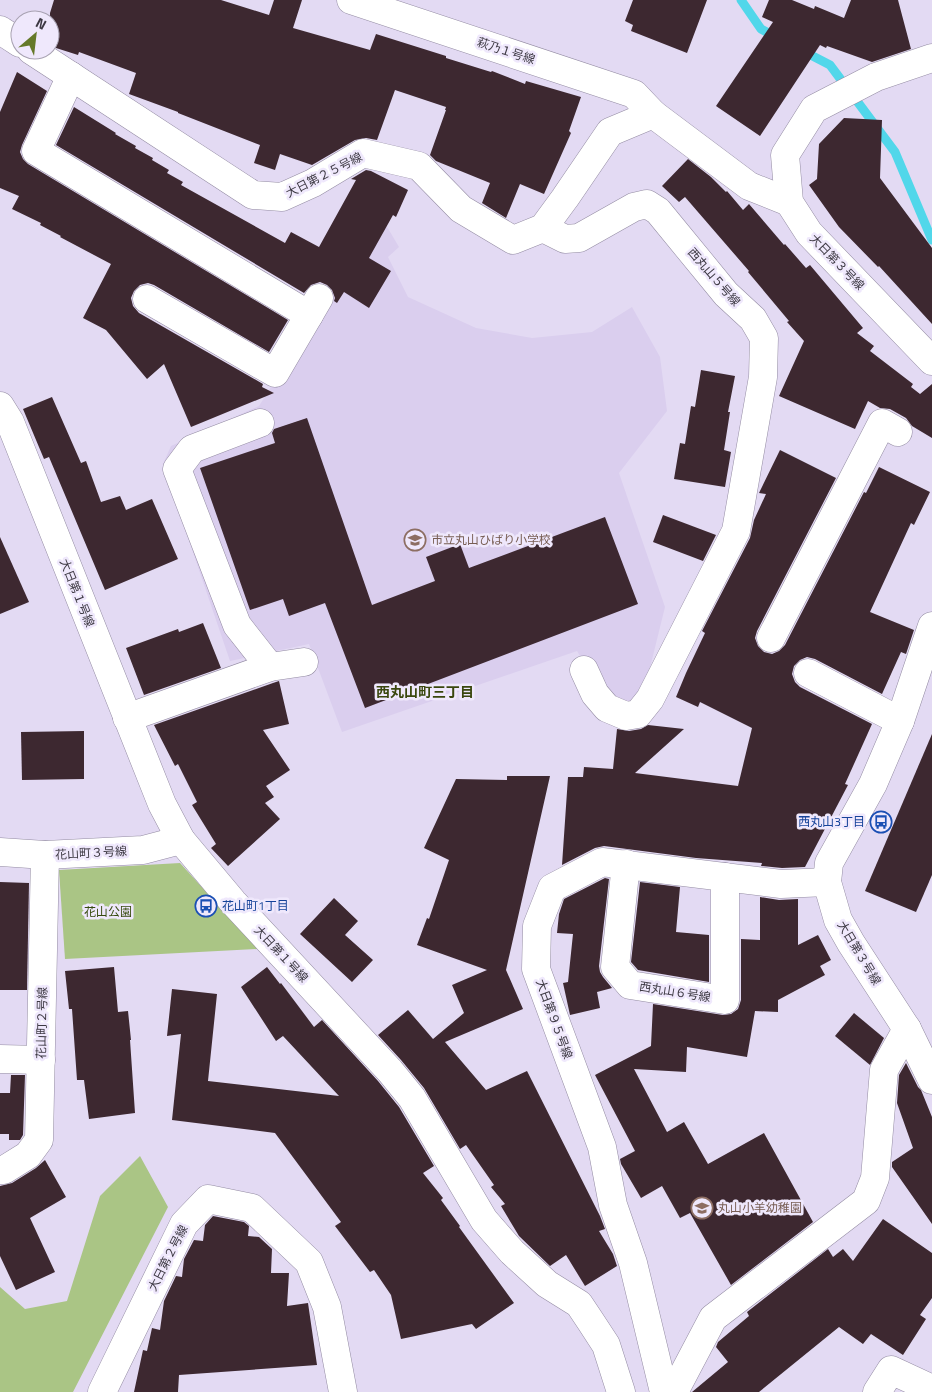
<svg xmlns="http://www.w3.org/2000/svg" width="932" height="1392" viewBox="0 0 932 1392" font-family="'Titillium Web','Noto Sans JP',sans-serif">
  <rect width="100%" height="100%" fill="#e3daf3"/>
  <!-- built -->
  <path fill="#daceee" d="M380 215 399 247 388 257 408 297 476 328 532 338 592 332 632 307 660 357 667 411 619 473 665 607 642 700 629 711 608 702 577 651 342 732 309 644 230 661 163 464 171 446 259 406Z"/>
  <!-- green -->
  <g fill="#aac585">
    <path d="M180 863 258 949 65 959 59 870Z"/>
    <path d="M140 1156 168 1207 73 1392H0V1287L25 1309 67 1301 100 1196Z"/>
  </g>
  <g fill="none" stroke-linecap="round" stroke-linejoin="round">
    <!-- stream -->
    <g stroke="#51d7ea" stroke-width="9">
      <path d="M741 0 761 29 776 37"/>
      <path d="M803 51 830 65 895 152 932 240"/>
    </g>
  </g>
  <!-- building -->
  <g fill="#3d2830">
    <path d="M54 0H221L269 15 274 0H302L293 28 370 50 376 34 446 56V58L491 72 492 71 525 84 526 81 581 97 569 131 571 133 544 194 520 184 506 218 482 203 490 183 436 161 430 155 446 110H445L446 107 395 90 377 140 366 138 355 140 312 165 280 154 275 170 254 163 260 145 178 113V112L129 94 136 73 79 52 78 55 56 48 50 44V13Z"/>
    <path d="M633 0H707L687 53 631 31 633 25 625 21Z"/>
    <path d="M769 0H792L814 9 815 6 844 18 851 0H898L911 49 872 62 827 46 826 48 820 45 760 136 716 106 773 22 762 17Z"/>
    <path d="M17 72 47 91 22 145 20 152 23 159 28 164 288 320 269 352 154 285 148 283 140 285 134 291 131 298 133 306 139 313 263 384 262 387 274 393 191 427 164 364 147 379 106 330 83 318 111 264 60 237 61 236 40 225 41 223 12 209 19 196 0 188V112Z"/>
    <path d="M74 107 116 133 115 134 136 146 135 148 153 158 152 160 169 170 167 173 183 182 181 185 285 243 291 232 319 247 356 180 351 179 366 170 371 171 408 190 396 217 393 215 369 258 391 271 369 308 344 292 337 303 334 301 335 298 332 290 327 285 320 282 311 285 304 293 56 145Z"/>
    <path d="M844 118 882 120 880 178 932 248V324L879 266 878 267 839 227 809 185 817 179 819 144Z"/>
    <path d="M688 159 711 177 726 192 727 191 743 210 749 204 784 245 785 244 806 268 810 265 863 328 857 333 874 346 870 351 913 384 911 387 920 394 932 384V438L912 426 906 418 890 409 880 408 868 401 855 429 779 396 804 341 787 322 789 321 748 272 749 271 685 197 679 202 662 186Z"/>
    <path d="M701 370 735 376 728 412H730L724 450 731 452 725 487 674 479 680 443 685 444 691 406 695 407Z"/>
    <path d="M52 397 81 463 86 461 101 502 120 496 126 510 152 499 178 559 105 590 49 457 44 459 23 409Z"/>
    <path d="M307 418 372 605 435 581 426 557 460 544 469 568 605 517 638 604 365 708 325 603 289 616 283 599 250 610 200 468 275 443 272 433 274 429Z"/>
    <path d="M780 450 836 478 757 631 755 638 758 646 764 652 772 654 779 651 785 645 864 492 866 493 879 467 930 492 914 525 911 523 870 612 914 630 906 654 901 652 882 694 815 659 807 657 800 660 794 666 792 674 795 682 800 687 872 724 845 784 848 785 805 867 782 868 761 866 762 863 696 858 604 846 595 848 562 865 568 777H583L584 767 613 769 617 729 629 731 641 729 648 725 684 729 635 773 738 786 752 728 700 702 698 707 676 697 686 673 705 633 702 631 750 538 754 520 766 494 759 493Z"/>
    <path d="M663 515 716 535 703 561 653 542Z"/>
    <path d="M0 537 29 602 0 614Z"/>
    <path d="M203 623 221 668 144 695 126 648 178 629 179 632Z"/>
    <path d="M279 681 289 724 263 730 290 770 266 786 274 797 265 803 280 819 228 866 211 848 216 844 192 805 197 802 178 764 175 766 154 725 273 683Z"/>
    <path d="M84 731V779L22 780 21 732Z"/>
    <path d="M932 734V875L916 912 865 891Z"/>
    <path d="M507 776H550L506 970 523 1009 445 1042 486 1090 527 1071 600 1216 605 1229 599 1231 613 1254 617 1266 585 1286 566 1255 550 1266 519 1236 501 1206 505 1204 491 1187 494 1185 466 1145 460 1149 424 1088 401 1060 378 1035 408 1010 433 1039 464 1013 452 985 487 970 417 945 427 918 429 919 449 860 424 848 456 779 507 780Z"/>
    <path d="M605 878 609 879 599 966 600 972 603 977 612 988 597 992 600 1008 570 1015 563 983 568 982 573 934 557 933 559 914 564 899Z"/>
    <path d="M0 882 29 883 27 990H0Z"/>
    <path d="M640 882 680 887 676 932 709 935V982L638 970 631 962Z"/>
    <path d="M760 897 779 900 798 899V945L818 935 831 960 820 966 825 975 778 1000V1012L755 1011 747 1057 687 1047 686 1072 634 1069 667 1132 684 1122 708 1164 764 1133 813 1222 731 1285 690 1213 680 1218 662 1186 641 1198 621 1164 620 1159 635 1151 595 1075 651 1046 653 1004 723 1015 731 1014 738 1009 741 1000V939L760 940Z"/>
    <path d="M334 898 358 921 345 935 373 960 352 982 300 934Z"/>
    <path d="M114 967 118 1012 128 1011 131 1040H130L135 1113 89 1119 84 1080H77L72 1009H69L65 971Z"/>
    <path d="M267 967 280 984 281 983 314 1027 322 1020 378 1081 399 1107 434 1166 423 1173 443 1198 441 1200 460 1226 459 1227 514 1303 476 1329 472 1324 401 1339 391 1295 374 1270 370 1272 335 1226 341 1222 275 1133 172 1120 181 1034 167 1036 172 989 217 994 208 1081 339 1096 283 1036 276 1041 241 987Z"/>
    <path d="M854 1013 884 1038 870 1065 835 1036Z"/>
    <path d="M906 1063 918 1087 921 1090 932 1117V1224L892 1167V1162L913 1148 897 1103 899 1075Z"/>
    <path d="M11 1075H25L23 1135 20 1140H9V1134H0V1093H10Z"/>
    <path d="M45 1160 66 1197 30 1218 55 1272 16 1290 0 1256V1186L12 1183 36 1168Z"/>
    <path d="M213 1216 244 1222 249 1226 248 1236 259 1237 272 1249 271 1273H289L287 1306 308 1303 317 1365 179 1375 178 1392H134L143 1350 147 1351 152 1328 160 1330 164 1301 176 1276 182 1277 184 1259 194 1240 203 1241 205 1225Z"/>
    <path d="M883 1219 932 1253V1298L920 1315 926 1319 903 1355 871 1334 863 1344 839 1327 759 1392H692L728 1362 716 1347 718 1342 749 1316 747 1312 828 1249 833 1257 843 1249 853 1261Z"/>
  </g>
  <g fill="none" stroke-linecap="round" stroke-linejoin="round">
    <!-- minor casing -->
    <g stroke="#948ca3" stroke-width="29">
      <g id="minor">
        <path d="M351 0 634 94 653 114"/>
        <path d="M0 30 20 43"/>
        <path d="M31 50 253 195 282 197 313 183 363 153 419 166 461 209 513 240 543 228 565 198 610 132 653 114 749 186 789 202"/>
        <path d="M932 58 876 77 814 109 785 155 789 202 809 233 932 361"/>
        <path d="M71 76 36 151 309 315"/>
        <path d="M543 228 565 239 579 238 634 207 647 204 658 211 726 294 753 319 764 338 763 377 736 531 650 699 638 714 626 716 607 708 595 694 584 670"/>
        <path d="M147 299 275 373 319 298"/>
        <path d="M0 406 10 422 162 804 181 840 233 902 390 1071 412 1098 484 1220 512 1252 547 1284 579 1304 591 1322 606 1345 621 1392"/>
        <path d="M260 423 192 449 177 469 237 625 270 667"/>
        <path d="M932 626 900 721 873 784 829 863 827 882 838 920 851 943 907 1029 932 1080"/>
        <path d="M771 638 882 423 898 432"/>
        <path d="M808 673 900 721"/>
        <path d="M127 718 270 667 304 662"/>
        <path d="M0 852 45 855 143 850 181 840"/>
        <path d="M626 864 615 967 630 985 725 1000V877"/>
        <path d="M0 1059 41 1060"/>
        <path d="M0 1170H4L28 1155 39 1140 45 855"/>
        <path d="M102 1392 184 1224 208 1199 252 1208 309 1262 327 1307 343 1392"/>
        <path d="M664 1392 633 1263 613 1205 602 1147 536 969 537 926 552 888 602 862 781 884 827 882"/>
        <path d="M674 1392 713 1318 866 1201 875 1178 884 1070 907 1029"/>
        <path d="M877 1392 891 1370 932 1389"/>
      </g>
    </g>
    <!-- minor -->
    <use href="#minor" stroke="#fff" stroke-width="28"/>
  </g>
  <!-- icons -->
  <defs>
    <g id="school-ring" transform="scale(1.125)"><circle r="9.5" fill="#efe8fc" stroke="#8d6e63" stroke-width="1.5"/><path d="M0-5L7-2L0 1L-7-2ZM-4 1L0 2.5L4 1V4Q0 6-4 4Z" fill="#8d6e63"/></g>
    <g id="bus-ring" transform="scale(1.125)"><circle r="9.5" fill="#efe8fc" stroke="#1a4fb4" stroke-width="1.5"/><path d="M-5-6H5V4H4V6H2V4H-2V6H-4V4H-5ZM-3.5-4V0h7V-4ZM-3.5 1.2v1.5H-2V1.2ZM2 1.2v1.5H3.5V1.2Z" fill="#1a4fb4"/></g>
  </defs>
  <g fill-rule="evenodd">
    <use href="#school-ring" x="415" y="540"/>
    <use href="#bus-ring" x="881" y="822"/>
    <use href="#bus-ring" x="206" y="906"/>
    <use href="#school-ring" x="702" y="1208"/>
  </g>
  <g text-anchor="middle" stroke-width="5" stroke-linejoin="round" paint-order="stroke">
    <!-- street labels -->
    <g font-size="12" fill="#3d3943" stroke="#efe8fc">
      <text transform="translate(506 51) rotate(18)" y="4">萩乃１号線</text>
      <text transform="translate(324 175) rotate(-27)" y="4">大日第２５号線</text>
      <text transform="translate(837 262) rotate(46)" y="4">大日第３号線</text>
      <text transform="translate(714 277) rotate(49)" y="4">西丸山５号線</text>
      <text transform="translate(77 593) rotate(68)" y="4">大日第１号線</text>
      <text transform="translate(91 853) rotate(-3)" y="4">花山町３号線</text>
      <text transform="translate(859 953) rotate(59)" y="4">大日第３号線</text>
      <text transform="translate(281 954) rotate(47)" y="4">大日第１号線</text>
      <text transform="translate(675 992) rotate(9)" y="4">西丸山６号線</text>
      <text transform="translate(554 1019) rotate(70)" y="4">大日第９５号線</text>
      <text transform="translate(42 1023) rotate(-89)" y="4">花山町２号線</text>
      <text transform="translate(168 1258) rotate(-63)" y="4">大日第２号線</text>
    </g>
    <!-- education labels -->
    <g font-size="12" fill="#785e54" stroke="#efe8fc" text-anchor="start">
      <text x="431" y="544">市立丸山ひばり小学校</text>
      <text x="718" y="1212">丸山小羊幼稚園</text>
    </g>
    <!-- transit labels -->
    <g font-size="12" fill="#164399" stroke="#efe8fc" text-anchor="end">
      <text x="865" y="826">西丸山3丁目</text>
      <text x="222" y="910" text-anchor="start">花山町1丁目</text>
    </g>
    <!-- park labels -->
    <g font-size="12" fill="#374b0e" stroke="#efe8fc">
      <text x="108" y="916">花山公園</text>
    </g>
    <!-- neighbourhood labels -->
    <g font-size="14" font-weight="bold" fill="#3a470e" stroke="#efe8fc">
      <text x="425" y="697">西丸山町三丁目</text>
    </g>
  </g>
  <!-- north arrow -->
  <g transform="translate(35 35) rotate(28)"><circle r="24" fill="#efe8fc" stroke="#a8a2b2"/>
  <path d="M0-4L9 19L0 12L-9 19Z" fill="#657929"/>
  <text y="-8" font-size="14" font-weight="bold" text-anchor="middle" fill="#3d3943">N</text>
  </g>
</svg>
